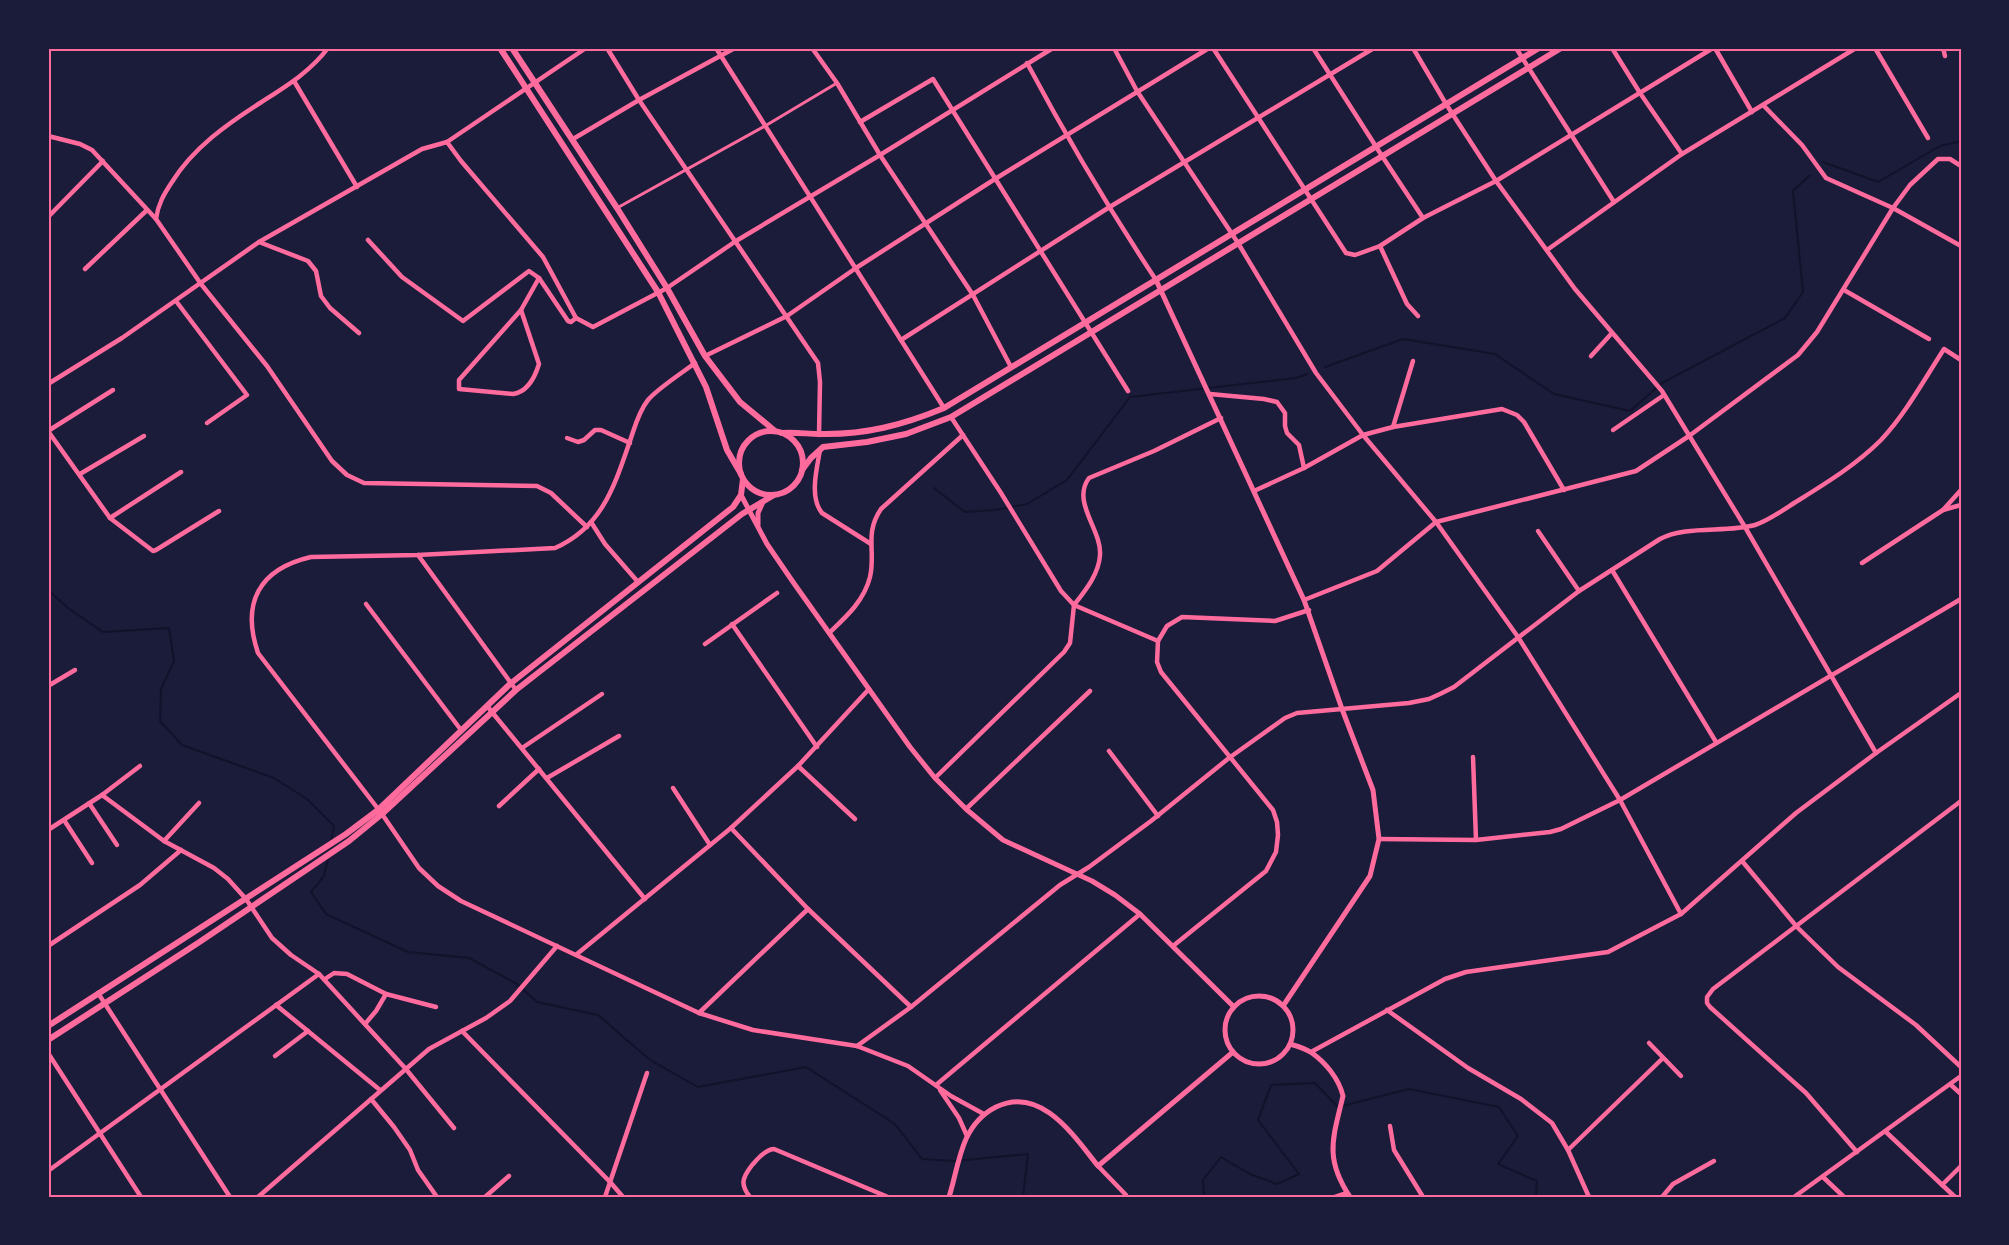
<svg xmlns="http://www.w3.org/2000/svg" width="2009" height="1245" viewBox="0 0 2009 1245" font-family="Mulish,sans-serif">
  <rect width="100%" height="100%" fill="#1b1b3a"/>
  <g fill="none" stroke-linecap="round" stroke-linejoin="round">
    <!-- stream -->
    <g stroke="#12122b" stroke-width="2">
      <path d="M1823 162 1878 182 1940 146 1961 141"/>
      <path d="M1325 367 1403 339 1495 354 1554 394 1630 411 1662 383 1785 318 1803 292 1793 191 1810 175"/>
      <path d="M934 488 965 512 995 510 1027 504 1067 480 1130 397 1296 378 1307 374"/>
      <path d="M48 590 68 608 103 632 169 628 174 661 161 689 160 721 182 745 274 778 307 799 334 826 331 841"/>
      <path d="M328 859 324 876 311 892 326 914 408 952 469 958 517 984 537 1002 598 1015 650 1060 698 1087 806 1067 895 1124 922 1159 954 1161 1028 1154 1023 1197"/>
      <path d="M1204 1197 1203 1180 1221 1157 1250 1174 1277 1184 1299 1174 1258 1120 1271 1085 1315 1083 1338 1107 1409 1089 1499 1107 1518 1136 1498 1164 1537 1181 1536 1197"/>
    </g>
    <!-- pedestrian -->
    <path stroke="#ff6b9d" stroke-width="3" d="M617 208 765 126 837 83"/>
    <!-- minor -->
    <g stroke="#ff6b9d" stroke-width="4.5">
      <path d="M607 48 639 100 818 363 820 382 819 435"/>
      <path d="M716 48 944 408"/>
      <path d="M812 48 837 83 880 155 973 295 1011 367"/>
      <path d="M1114 48 1137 91 1238 243 1316 373 1363 435 1436 522 1518 637 1620 800 1681 914"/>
      <path d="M1213 48 1346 253 1355 255 1380 246 1423 218 1496 181 1713 48"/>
      <path d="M1313 48 1382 156 1423 218"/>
      <path d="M1413 48 1446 104 1496 181 1575 289 1662 391 1745 527 1876 753"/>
      <path d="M1516 48 1614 202"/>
      <path d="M1612 48 1640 93 1682 154"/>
      <path d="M1715 48 1752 112"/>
      <path d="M1875 48 1928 138"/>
      <path d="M1943 48 1945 56"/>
      <path d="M1027 63C1067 138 1109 209 1156 280"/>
      <path d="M294 81 357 187"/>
      <path d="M1764 106 1802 145 1826 178 1893 208 1961 246"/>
      <path d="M860 122 933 79 1128 391"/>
      <path d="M48 136 80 144 92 150 156 219 201 284 267 366 332 461 347 475 364 483 537 486 551 493 587 527"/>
      <path d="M573 139 639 100 735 48"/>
      <path d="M447 142 461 161 543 257 576 318 593 327 667 288 736 241 880 155 1053 48"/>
      <path d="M48 217 103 161"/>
      <path d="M156 219C158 204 164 194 172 182 193 148 227 124 260 103 285 87 310 72 328 48"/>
      <path d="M368 240 402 277 463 321 529 271 539 278"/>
      <path d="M259 242 308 261 316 271 321 296 330 308 359 333"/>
      <path d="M1380 246 1407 304 1418 316"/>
      <path d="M1547 250 1682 154 1856 48"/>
      <path d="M85 269 147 210"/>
      <path d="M1844 290 1929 339"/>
      <path d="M176 301 247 395 207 423"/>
      <path d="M521 310 539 364C535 377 527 392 513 394L459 389V380Z"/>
      <path d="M521 310 539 278 568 321 571 322 576 318"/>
      <path d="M901 340 1108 208 1374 48"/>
      <path d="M705 356 787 316 856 268 995 179 1209 48"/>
      <path d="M1591 356 1612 333"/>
      <path d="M695 363C682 373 657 389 648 400 639 411 635 426 631 438 615 484 603 527 555 548L418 555 311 557C259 569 241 603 258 653L382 814 419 868 438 886 461 901 699 1013 753 1030 857 1046 908 1066 951 1096 982 1113"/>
      <path d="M48 384 122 338 259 242 422 149 447 142 586 48"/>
      <path d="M1210 394 1264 399 1277 402 1285 413V426L1287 433 1299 445 1304 468"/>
      <path d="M951 417 1001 493 1061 591 1074 605 1158 641"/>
      <path d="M1393 427 1413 361"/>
      <path d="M1613 430 1664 395"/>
      <path d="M48 431 110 518 153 551 156 550 219 511"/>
      <path d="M48 431 113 390"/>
      <path d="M567 438 578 442 584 440 595 430H601L630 443"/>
      <path d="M820 450C817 468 809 497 822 513L871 544"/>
      <path d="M80 474 144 436"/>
      <path d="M1254 491 1304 468 1363 435 1393 427 1502 409 1517 415 1524 422 1564 490"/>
      <path d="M1943 510 1961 505"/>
      <path d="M110 518 181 472"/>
      <path d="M591 522 605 544 638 582"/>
      <path d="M1538 531 1579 591"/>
      <path d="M418 555 516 690"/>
      <path d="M1862 563 1943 510 1961 490"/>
      <path d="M1612 570 1716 742"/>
      <path d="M1304 600 1377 571 1436 522 1636 471 1689 436 1798 355 1817 332 1893 208 1910 185 1938 159H1950L1961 166"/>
      <path d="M366 604 461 730"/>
      <path d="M1074 605C1085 591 1099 574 1100 555 1102 530 1071 502 1089 478L1154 451 1221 418"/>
      <path d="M732 624 817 747"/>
      <path d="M829 633C846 617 864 601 870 577 876 551 864 534 881 509L963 435"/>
      <path d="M705 644 777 593"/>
      <path d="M48 686 75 670"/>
      <path d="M487 706 645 899"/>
      <path d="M522 748 602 694"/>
      <path d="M1109 751 1158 816"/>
      <path d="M1473 757 1476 840"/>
      <path d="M798 766 855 819"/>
      <path d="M547 778 619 736"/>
      <path d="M935 778 1064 652 1070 643 1074 605"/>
      <path d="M673 788 710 845"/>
      <path d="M102 795 164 841 214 868 228 879 246 899 272 938 291 955 319 974 405 1068 454 1128"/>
      <path d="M89 803 117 845"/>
      <path d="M499 806 539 769"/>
      <path d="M966 809 1090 691"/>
      <path d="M64 820 92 863"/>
      <path d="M731 828 808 909 911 1007"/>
      <path d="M48 830 102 795 140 766"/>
      <path d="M1379 839 1476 840 1550 832 1561 829 1620 800 1961 599"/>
      <path d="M164 841 199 803"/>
      <path d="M1742 861 1797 927 1838 967 1916 1025 1961 1067"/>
      <path d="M48 946 140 885 181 850"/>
      <path d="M1173 946 1266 871 1276 852 1278 835 1277 822 1273 810 1161 672 1157 662 1158 641 1167 626 1182 617 1275 621 1309 610"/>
      <path d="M577 954 731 828 798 766 869 689"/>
      <path d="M325 979 334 973 347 974 386 994 436 1007"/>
      <path d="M98 993 230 1197"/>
      <path d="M276 1005 380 1090"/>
      <path d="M1387 1010 1468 1068 1521 1099 1552 1123 1568 1150 1589 1197"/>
      <path d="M699 1013 808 909"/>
      <path d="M365 1024 376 1011 386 994"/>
      <path d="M462 1031 611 1183 623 1197"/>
      <path d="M1649 1043 1681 1076"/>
      <path d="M857 1046 911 1007 1060 885 1089 867 1151 821 1229 758 1285 718 1297 713 1409 703 1429 699 1440 694 1454 687 1579 591 1660 539C1686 525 1726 533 1755 525 1770 520 1786 508 1799 500 1828 482 1857 464 1881 440 1906 413 1924 380 1944 349L1961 360"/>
      <path d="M1311 1052 1445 979 1466 972 1608 952 1681 914 1796 813 1876 753 1961 693"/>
      <path d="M48 1053 141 1197"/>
      <path d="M275 1056 308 1031"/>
      <path d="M936 1085 1140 914"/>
      <path d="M1951 1085 1961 1094"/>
      <path d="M940 1090 959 1118 967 1136"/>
      <path d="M371 1099 394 1127 410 1150 418 1170 437 1197"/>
      <path d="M1390 1126 1394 1150 1423 1197"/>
      <path d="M1886 1132 1955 1197"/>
      <path d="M1568 1150 1663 1058"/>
      <path d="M1857 1152 1806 1093 1710 1007 1707 1003V997L1713 989 1961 801"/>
      <path d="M1098 1166 1126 1195"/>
      <path d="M48 1171 319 974"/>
      <path d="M1823 1177 1844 1197"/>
      <path d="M1942 1185 1961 1166"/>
      <path d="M258 1197 429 1049 486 1018 510 1001 557 946"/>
      <path d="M485 1197 509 1176"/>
      <path d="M605 1197 647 1073"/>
      <path d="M750 1197C746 1192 742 1185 744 1179 747 1169 764 1149 774 1149L888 1197"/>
      <path d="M1335 1197 1347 1193"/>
      <path d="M1662 1197 1673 1184 1714 1161"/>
      <path d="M1794 1197 1961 1076"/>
    </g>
    <!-- tertiary -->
    <g stroke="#ff6b9d" stroke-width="5">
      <path d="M1156 280 1304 600 1342 709 1373 790 1379 839 1370 876 1283 1006"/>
      <path d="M741 495 767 544 793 582 910 747 935 778 966 809 1003 840 1092 881 1115 895 1140 914 1234 1007"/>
      <path d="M758 525V513L763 502"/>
      <circle cx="1259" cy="1030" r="34"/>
      <path d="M1290 1044C1297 1046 1306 1049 1312 1053 1326 1063 1339 1079 1343 1096 1333 1138 1324 1158 1350 1197"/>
      <path d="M949 1197C955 1178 958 1157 966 1139 973 1124 982 1114 996 1107 1041 1085 1074 1136 1098 1166L1233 1052"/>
    </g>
    <!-- secondary -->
    <g stroke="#ff6b9d" stroke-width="6">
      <path d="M500 48 658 292 706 387 727 450 741 474"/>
      <path d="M512 48 617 208 667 288 705 356 740 402 775 431"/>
      <circle cx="771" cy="463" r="32"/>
      <path d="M782 433C795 432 808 434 820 434 865 435 903 425 944 408L1539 48"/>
      <path d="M802 470 811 458 823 447 867 442 906 434 951 417 1561 48"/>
      <path d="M48 1026 346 834 378 810 510 684 733 507 741 495 743 479"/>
      <path d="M48 1040 198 943 349 841 382 814 516 690 742 514 774 495"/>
    </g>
  </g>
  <!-- border -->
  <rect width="2009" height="1245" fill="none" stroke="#1b1b3a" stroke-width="99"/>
  <rect x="50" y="50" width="1910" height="1146" fill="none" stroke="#ff6b9d" stroke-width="2"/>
</svg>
